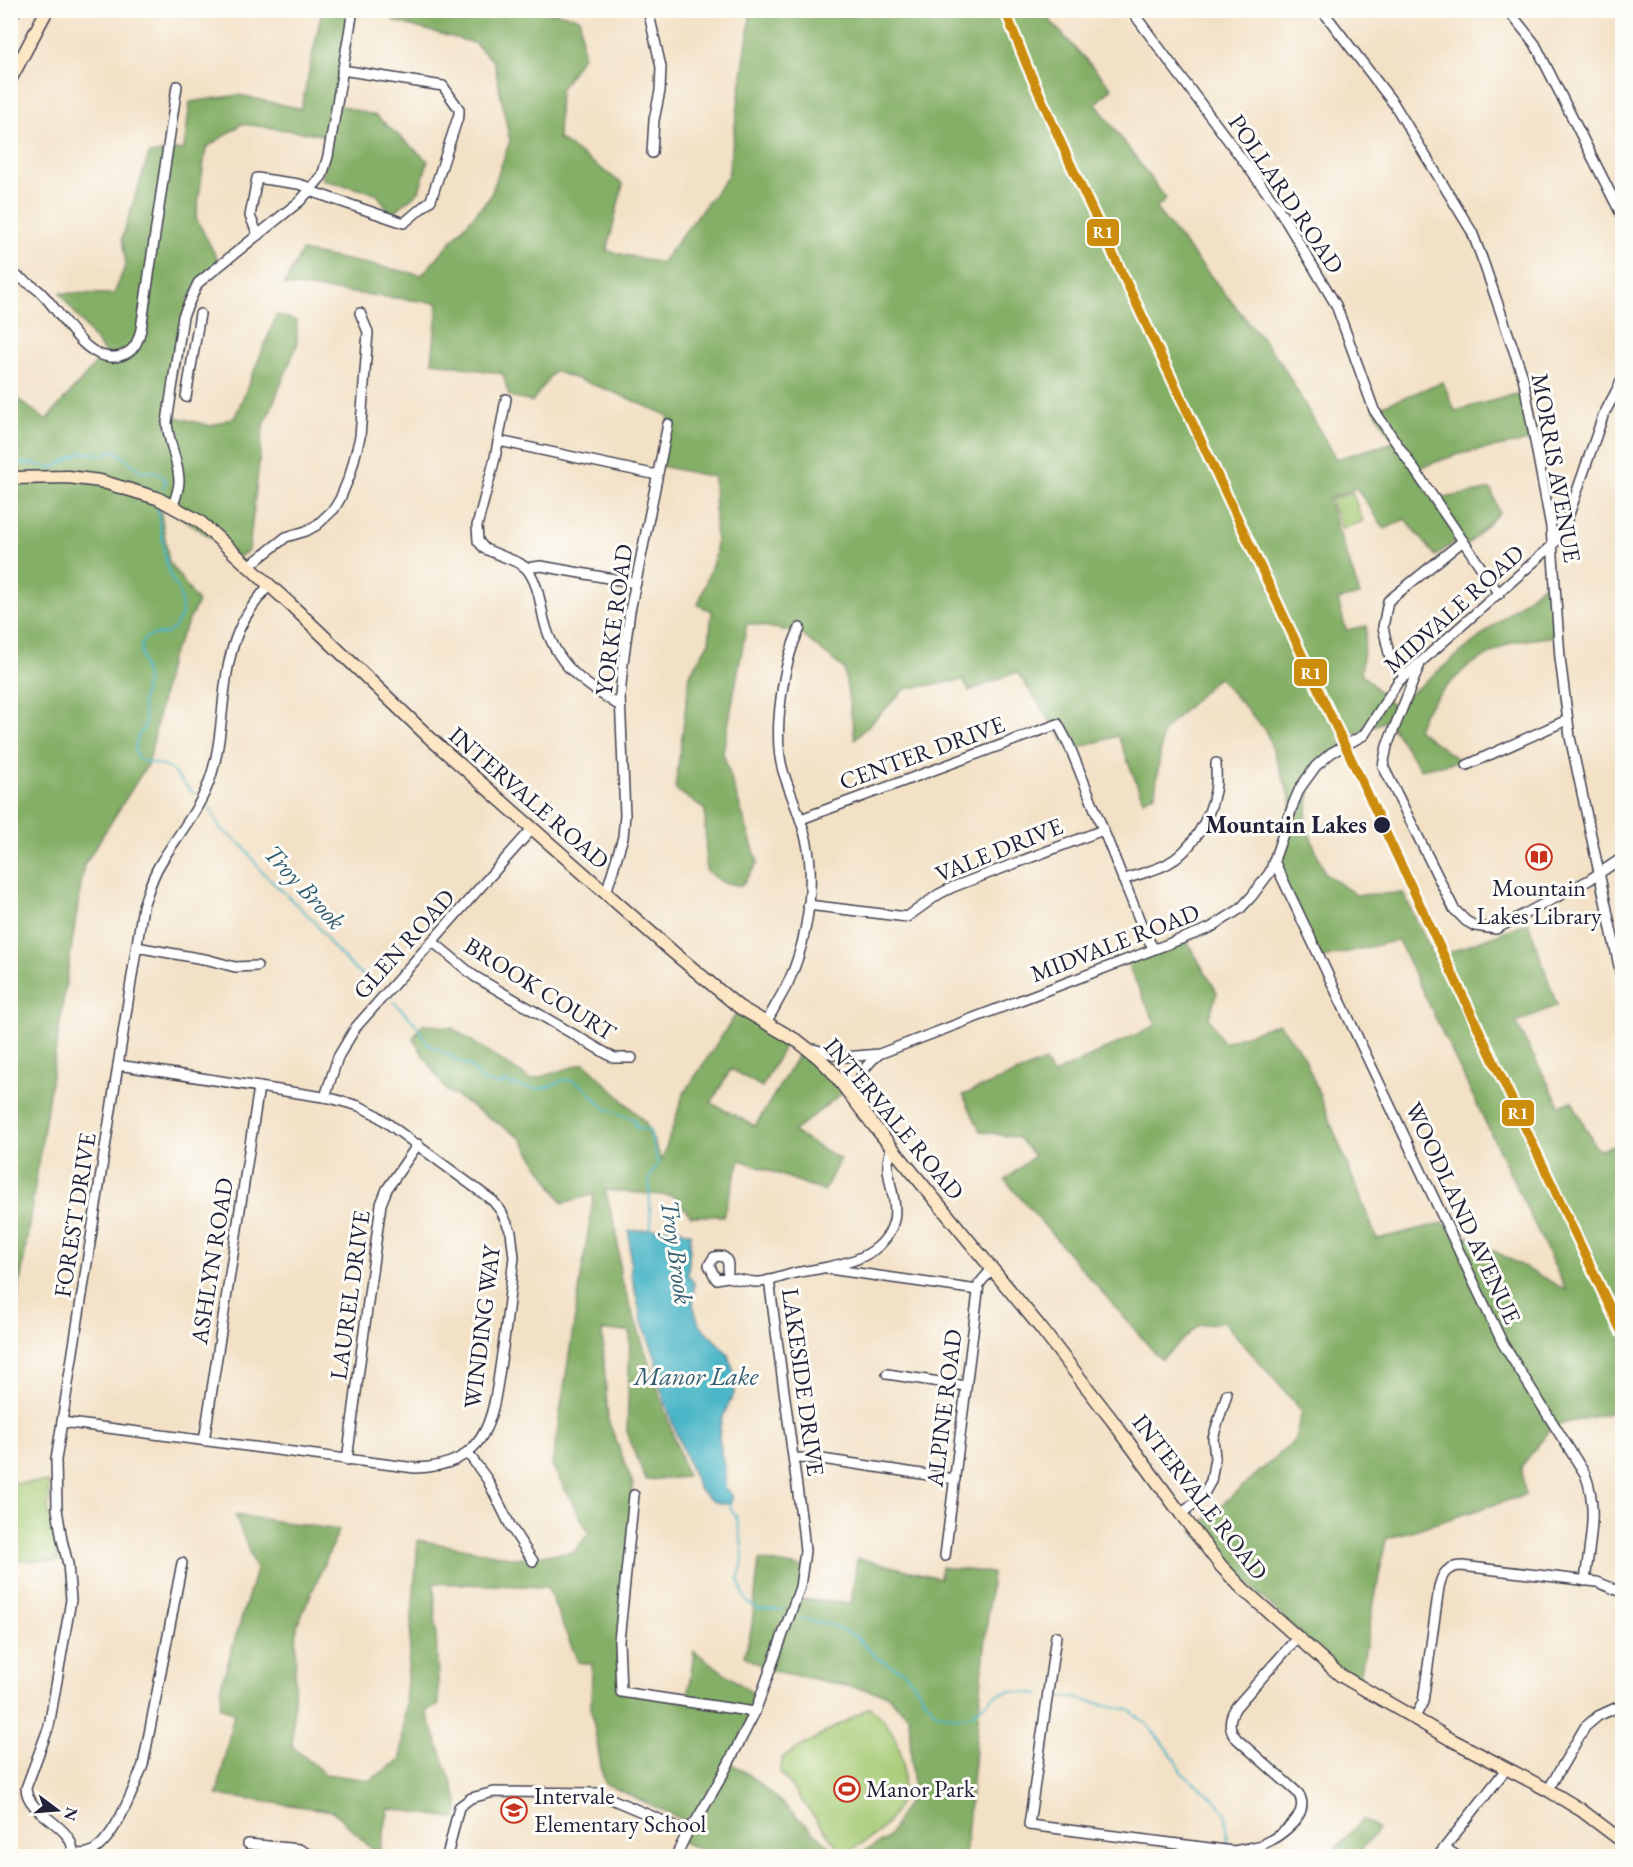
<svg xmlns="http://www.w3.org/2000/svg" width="1633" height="1867" viewBox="0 0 1633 1867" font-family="'EB Garamond',serif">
  <rect width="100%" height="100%" fill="#fdfcf7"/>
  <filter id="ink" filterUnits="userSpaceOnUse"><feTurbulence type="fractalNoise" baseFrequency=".0167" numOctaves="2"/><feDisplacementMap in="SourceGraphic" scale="12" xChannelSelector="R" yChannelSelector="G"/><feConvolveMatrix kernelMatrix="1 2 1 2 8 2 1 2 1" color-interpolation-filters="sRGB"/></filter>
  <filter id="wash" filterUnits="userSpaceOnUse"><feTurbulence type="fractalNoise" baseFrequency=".008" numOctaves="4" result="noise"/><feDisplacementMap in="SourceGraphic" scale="24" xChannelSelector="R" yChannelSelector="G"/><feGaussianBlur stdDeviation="1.35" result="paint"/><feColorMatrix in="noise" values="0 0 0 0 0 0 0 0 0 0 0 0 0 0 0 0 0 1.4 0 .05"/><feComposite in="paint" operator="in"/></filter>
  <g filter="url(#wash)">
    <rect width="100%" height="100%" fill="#f3e1c6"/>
    <!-- green -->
    <g fill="#a6cb75" stroke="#647658" stroke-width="1.5">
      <path d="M1352 492 1363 521 1342 529 1331 500Z"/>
      <path d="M49 1482 48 1507 58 1561 11 1560V1483Z"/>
      <path d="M870 1707C904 1732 916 1787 888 1822 876 1837 859 1845 843 1854L780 1772 783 1757Z"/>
    </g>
    <!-- forest -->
    <g fill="#84af66" stroke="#536850" stroke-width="1.5">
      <path d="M542 10 580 18 583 56 560 90 558 138 623 184 607 251 661 263 728 176 751 11H1046L1052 23 1112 88 1096 104 1166 199 1156 209 1280 361 1336 459 1394 442 1374 409 1443 382 1455 411 1524 392 1535 440 1459 454 1413 470 1434 500 1491 489 1499 513 1464 548 1458 539 1436 556 1405 519 1385 529 1356 488 1328 499 1360 595 1338 600 1346 630 1367 626 1361 673 1394 707 1547 582 1555 636 1512 642 1468 666 1442 691 1424 712 1417 729 1460 761 1420 769 1388 720 1348 736 1312 783 1305 823 1325 873 1356 895 1403 893 1435 958 1528 922 1557 1005 1516 1023 1560 1106 1572 1101 1597 1150 1622 1143V1410L1553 1426 1521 1467 1525 1495 1386 1539 1358 1688 1192 1531 1294 1441 1302 1411 1224 1322 1199 1325 1161 1360 1005 1180 1034 1156 1019 1138 980 1131 963 1095 1045 1061 1052 1075 1156 1025 1126 961 1186 940 1217 992 1209 1018 1223 1043 1279 1023 1304 1056 1377 1239 1443 1223 1566 1290 1398 940 1319 959 1274 867 1292 802 1266 731 1218 677 1163 731 1155 794 1143 800 1118 736 1070 750 1017 672 969 691 963 680 905 689 855 739 844 669 800 633 747 623 723 753 758 863 741 886 722 882 706 870 705 810 675 789 690 674 709 642 712 611 698 605 716 553 714 477 659 466 669 416 611 391 554 371 532 402 509 396 503 374 432 362 438 303 284 285 302 251 422 275 490 197 510 141 494 62 474 43 393 21 397 11Z"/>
      <path d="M322 11H355L338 105 376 116 428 161 419 191 392 214 376 193 322 180 331 136 242 124 206 148 196 218 220 264 189 297 168 415 211 426 235 417 277 315 297 321V345L263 428 249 550 239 557 159 502 169 562 198 602 170 659 149 762 84 865 11 1343V394L46 420 105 353 60 293 114 294 126 264 122 238 149 154 184 149 190 102 239 95 301 109Z"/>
      <path d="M740 1008 789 1037 762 1087 731 1069 711 1103 755 1126 802 1049 846 1090 793 1132 840 1159 824 1191 740 1160 723 1216H691L673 1196 605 1190 617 1234 620 1275 687 1477 646 1480 627 1434 630 1331H602L608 1420 633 1484 619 1688 687 1702 694 1651 758 1697 730 1763 751 1776 841 1856H715L682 1842 690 1823 604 1783 591 1709 592 1664 578 1662 547 1587 434 1583 439 1705 426 1711 458 1800 457 1819 389 1808 379 1856 333 1811 217 1795 234 1713 220 1707 222 1682 256 1570 235 1515 339 1530 297 1626 292 1746 325 1774 370 1780 401 1759 418 1540 515 1558 574 1552 589 1533 552 1465 594 1194 563 1203 521 1138 446 1090 413 1039 422 1024 452 1028 531 1080 585 1063 645 1122 662 1160 683 1095Z"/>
      <path d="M857 1558 940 1578 941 1567 992 1573 965 1856H855L887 1839 913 1792 909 1717 886 1694 769 1670 744 1656 751 1631 759 1560 805 1568 799 1599 851 1603Z"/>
      <path d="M1363 1819 1378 1830 1356 1856H1329Z"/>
    </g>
    <!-- water -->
    <path fill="#49b5c6" stroke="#366c80" stroke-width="1.5" d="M679 1227 682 1231 691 1233 688 1275 694 1283 693 1305 699 1324 727 1353 734 1371V1394L721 1420 719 1438 725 1473V1488L733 1496 730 1504C716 1505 708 1499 699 1489L673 1425 657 1377 656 1359 643 1325 631 1273 629 1231Z"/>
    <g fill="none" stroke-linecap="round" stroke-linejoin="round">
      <!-- stream -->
      <g stroke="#49b5c6" stroke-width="2">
        <path d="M10 464 29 463 52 468 83 452 102 455 114 450 141 471C152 470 160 471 166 481L163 488"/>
        <path d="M157 505 166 562 172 580 178 588 181 599 182 615 175 627 167 634C128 632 144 657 146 681 147 689 142 696 142 704 144 715 149 728 138 735 127 771 151 757 170 769 179 776 184 787 194 793"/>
        <path d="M210 808 220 828 244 847 262 872 314 921 333 947 354 969 378 986"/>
        <path d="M394 1002 415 1023 429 1045 471 1067 482 1081 499 1085 505 1082C519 1087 536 1092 551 1086 558 1083 560 1079 568 1080 584 1081 593 1099 605 1108 609 1111 628 1116 635 1120L636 1127 650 1131 658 1164 649 1179 651 1229"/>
        <path d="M728 1503 737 1519 742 1545 743 1561 738 1581 747 1602 759 1609 782 1610"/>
        <path d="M800 1618 831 1625 855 1636 878 1659 899 1669 907 1675 936 1713 954 1717 971 1715 994 1696 1009 1691 1040 1694"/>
        <path d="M1055 1697H1070L1129 1710 1146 1723 1176 1760 1181 1772 1217 1801 1226 1814 1228 1843"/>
      </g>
    </g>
  </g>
  <g filter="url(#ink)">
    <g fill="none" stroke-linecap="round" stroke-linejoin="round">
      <!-- street casing -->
      <g stroke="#413f50" stroke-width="12">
        <g id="street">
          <path d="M648 10 661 67 660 91 654 120 652 153"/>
          <path d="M1131 10 1277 206 1336 305 1374 410 1499 594"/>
          <path d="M1322 10 1394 104 1472 232 1483 261 1523 377 1551 527 1560 658 1570 737 1622 980"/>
          <path d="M1508 10 1535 44 1622 216"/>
          <path d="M310 191 404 223 431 200 459 114V109L443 86 342 70"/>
          <path d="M258 235 250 216 257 178 298 184 312 188"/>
          <path d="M10 272C19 278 30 283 38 290 60 308 85 366 120 356 134 352 138 342 141 329L177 86"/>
          <path d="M186 397 200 314"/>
          <path d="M506 399 495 458 477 526 478 541 485 549 519 563 526 568 541 566 636 583"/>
          <path d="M499 441 657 475"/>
          <path d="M173 505C176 497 179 489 179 481 179 462 168 443 167 422L183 316 198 283 300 201 322 176 328 156 353 10"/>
          <path d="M249 566 286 537 306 531 317 525 334 509 340 499 350 475 360 437 368 332 360 313"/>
          <path d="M526 568C538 582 540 602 544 620 555 665 584 684 620 706"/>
          <path d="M1420 664 1387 746 1383 766 1454 909 1466 921 1475 926 1496 929 1589 880 1622 858"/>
          <path d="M1405 676 1390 658 1383 627 1388 601 1463 541"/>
          <path d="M1467 765 1567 720"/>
          <path d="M801 819 1058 724 1069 745 1146 936 1154 949"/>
          <path d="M1275 863 1503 1344 1585 1474C1599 1508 1589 1545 1585 1581"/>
          <path d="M1123 880C1138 874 1154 871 1167 864 1192 851 1210 818 1215 791 1217 782 1216 772 1216 763"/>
          <path d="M606 893 623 837 625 815 620 696 623 663 630 611 668 424"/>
          <path d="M808 905 907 917 939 894 953 887 1103 830"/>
          <path d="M432 941 474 976 614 1058H632"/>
          <path d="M136 947 209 960 235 967 257 966"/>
          <path d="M766 1023C773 1010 781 996 788 983 804 949 812 905 810 867 809 833 793 803 783 771 772 734 783 662 800 628"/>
          <path d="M813 1049 845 1057 879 1054 1210 928 1240 909 1252 896 1270 872 1294 802 1300 788 1316 766 1331 753 1364 735 1398 682 1554 544 1565 526 1603 416 1622 380"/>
          <path d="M325 1097 338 1057 356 1027 532 829"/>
          <path d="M861 1106C855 1084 860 1069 878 1055"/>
          <path d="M829 1269 978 1290"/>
          <path d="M727 1277C729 1266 730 1253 714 1257L709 1265 716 1279 727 1277C736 1279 746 1281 755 1282 767 1283 783 1276 795 1273 831 1266 884 1263 894 1220 899 1195 880 1172 892 1148"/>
          <path d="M887 1374 966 1386"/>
          <path d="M62 1422 415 1468C491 1466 493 1415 502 1354 507 1322 510 1290 514 1257L511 1232 501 1211 493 1201 375 1114 359 1106 330 1098 118 1065"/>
          <path d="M204 1441 259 1087"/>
          <path d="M467 1452 487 1479 511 1527 533 1561"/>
          <path d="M794 1458 822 1459 955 1479"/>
          <path d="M347 1460 381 1204 387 1189 418 1144"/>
          <path d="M634 1495 619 1641 621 1692 755 1712"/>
          <path d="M1181 1514 1202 1497 1211 1481 1215 1458 1213 1438 1227 1394"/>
          <path d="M945 1556 979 1284 992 1269"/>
          <path d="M1056 1636 1029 1825 1233 1851C1243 1849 1252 1848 1261 1845 1279 1837 1313 1815 1298 1793L1237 1739C1227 1728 1229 1718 1236 1707L1297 1638"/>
          <path d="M1414 1719 1423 1702 1439 1587C1442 1574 1447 1566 1462 1566L1597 1582 1622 1592"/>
          <path d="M1548 1790 1585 1727 1598 1716 1622 1705"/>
          <path d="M248 1844 299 1849 312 1856"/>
          <path d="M1445 1848 1457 1856"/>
          <path d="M73 1854C78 1854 83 1854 88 1853 113 1845 134 1788 143 1765L182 1563"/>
          <path d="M73 1856C76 1824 27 1816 26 1788L49 1726 71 1600 68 1564 62 1540 57 1509 56 1460 143 906C148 892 152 877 160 864 176 837 198 812 209 782 227 733 218 678 239 630 246 613 258 599 269 585"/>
          <path d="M447 1856 459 1807 471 1798 494 1792 597 1793 687 1831"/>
          <path d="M676 1856 689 1829 696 1821 722 1776 755 1712 800 1587 805 1551 803 1531 769 1280"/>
          <path d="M1438 1856 1507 1768"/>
        </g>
      </g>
      <!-- secondary casing -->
      <g stroke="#413f50" stroke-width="15">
        <g id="secondary">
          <path d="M10 80 47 10"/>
          <path d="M10 478 68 477 100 481 157 498 199 521 290 604 431 739 674 953 739 1007 799 1042 818 1057 832 1071 875 1127 1040 1327 1112 1420 1181 1514 1221 1566 1243 1589 1340 1675 1450 1739 1548 1790 1581 1810 1622 1841"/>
        </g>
      </g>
      <!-- highway casing -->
      <g stroke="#413f50" stroke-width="20">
        <path id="highway" d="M10 12 11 10"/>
      </g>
      <!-- street -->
      <use href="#street" stroke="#fff" stroke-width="9"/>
      <!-- secondary -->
      <use href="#secondary" stroke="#fce6c4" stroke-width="12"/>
      <!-- highway -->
      <use href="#highway" stroke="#f7c06c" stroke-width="16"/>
      <!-- rail-1 casing -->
      <g stroke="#fdfcf7" stroke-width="14">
        <path id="rail-1" d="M1005 10 1027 66 1070 163 1622 1333"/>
      </g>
      <!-- rail-1 -->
      <use href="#rail-1" stroke="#cc8c0c" stroke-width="9"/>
    </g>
  </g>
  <!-- icons -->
  <defs>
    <g id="library-ring" transform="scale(1.35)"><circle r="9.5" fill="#fdfcf7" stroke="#c8321e" stroke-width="1.5"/><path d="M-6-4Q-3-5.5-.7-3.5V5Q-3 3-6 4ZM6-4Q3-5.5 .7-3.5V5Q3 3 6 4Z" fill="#c8321e"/></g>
    <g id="stadium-ring" transform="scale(1.35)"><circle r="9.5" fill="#fdfcf7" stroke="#c8321e" stroke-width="1.5"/><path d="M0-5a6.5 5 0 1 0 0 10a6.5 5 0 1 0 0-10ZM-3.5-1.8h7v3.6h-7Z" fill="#c8321e"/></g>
    <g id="school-ring" transform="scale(1.35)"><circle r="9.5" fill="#fdfcf7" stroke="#c8321e" stroke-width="1.5"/><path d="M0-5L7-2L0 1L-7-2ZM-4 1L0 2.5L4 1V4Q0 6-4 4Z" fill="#c8321e"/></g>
  </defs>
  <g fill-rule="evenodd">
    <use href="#library-ring" x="1539" y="857"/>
    <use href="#stadium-ring" x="847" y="1789"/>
    <use href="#school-ring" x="514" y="1810"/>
  </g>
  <!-- markers -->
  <circle fill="#22223b" stroke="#fdfcf7" stroke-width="2" cx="1382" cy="825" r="9"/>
  <g text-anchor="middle" stroke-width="6" stroke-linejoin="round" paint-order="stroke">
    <!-- street labels -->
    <g font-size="24" fill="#22223b" stroke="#fdfcf7">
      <text transform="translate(1286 194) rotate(56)" y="8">POLLARD ROAD</text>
      <text transform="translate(1556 468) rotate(80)" y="8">MORRIS AVENUE</text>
      <text transform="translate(1454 609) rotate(-42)" y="8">MIDVALE ROAD</text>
      <text transform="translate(614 620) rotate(-82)" y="8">YORKE ROAD</text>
      <text transform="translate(922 753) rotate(-20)" y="8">CENTER DRIVE</text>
      <text transform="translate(529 798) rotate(41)" y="8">INTERVALE ROAD</text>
      <text transform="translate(999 850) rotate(-22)" y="8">VALE DRIVE</text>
      <text transform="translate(1115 943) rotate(-21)" y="8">MIDVALE ROAD</text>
      <text transform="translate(404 944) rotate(-48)" y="8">GLEN ROAD</text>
      <text transform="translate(540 989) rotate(32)" y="8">BROOK COURT</text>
      <text transform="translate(894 1119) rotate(50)" y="8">INTERVALE ROAD</text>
      <text transform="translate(1463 1213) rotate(65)" y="8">WOODLAND AVENUE</text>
      <text transform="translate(75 1215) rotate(-81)" y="8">FOREST DRIVE</text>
      <text transform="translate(212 1261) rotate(-81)" y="8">ASHLYN ROAD</text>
      <text transform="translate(350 1295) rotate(-82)" y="8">LAUREL DRIVE</text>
      <text transform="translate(482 1327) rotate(-83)" y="8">WINDING WAY</text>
      <text transform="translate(803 1382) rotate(82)" y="8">LAKESIDE DRIVE</text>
      <text transform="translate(944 1408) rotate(-83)" y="8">ALPINE ROAD</text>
      <text transform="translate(1200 1497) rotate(52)" y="8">INTERVALE ROAD</text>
    </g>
    <!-- stop labels -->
    <g font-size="24" font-weight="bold" fill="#22223b" stroke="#fdfcf7" text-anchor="end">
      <text x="1367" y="833">Mountain Lakes</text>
    </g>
    <!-- poi labels -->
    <g font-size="24" fill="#22223b" stroke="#fdfcf7" text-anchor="start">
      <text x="1539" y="896" text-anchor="middle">Mountain<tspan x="1539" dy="28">Lakes Library</tspan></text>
      <text x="866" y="1797">Manor Park</text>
      <text x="534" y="1804">Intervale<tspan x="534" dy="28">Elementary School</tspan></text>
    </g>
    <!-- water labels -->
    <g font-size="26" font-style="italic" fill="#325d73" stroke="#fdfcf7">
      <text transform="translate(305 887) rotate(47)" y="9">Troy Brook</text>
      <text transform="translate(677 1252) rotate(82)" y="9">Troy Brook</text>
      <text x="696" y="1385">Manor Lake</text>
    </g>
  </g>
  <g stroke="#fdfcf7" stroke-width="2">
    <rect x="1086" y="218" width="34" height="29" rx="6" fill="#cc8c0c"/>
    <rect x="1293" y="658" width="35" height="29" rx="6" fill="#cc8c0c"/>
    <rect x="1501" y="1099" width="34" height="28" rx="6" fill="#cc8c0c"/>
  </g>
  <g font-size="16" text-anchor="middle" font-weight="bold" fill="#fff">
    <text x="1103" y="238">R1</text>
    <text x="1311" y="679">R1</text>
    <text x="1518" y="1119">R1</text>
  </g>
  <!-- margin -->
  <rect width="1633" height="1867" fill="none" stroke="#fdfcf7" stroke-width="36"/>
  <!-- north arrow -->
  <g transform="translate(57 1810) rotate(106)" stroke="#fdfcf7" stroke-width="4.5" paint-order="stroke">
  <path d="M0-4.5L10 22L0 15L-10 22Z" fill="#22223b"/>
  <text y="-9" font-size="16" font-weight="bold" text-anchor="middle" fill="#22223b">N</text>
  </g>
</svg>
